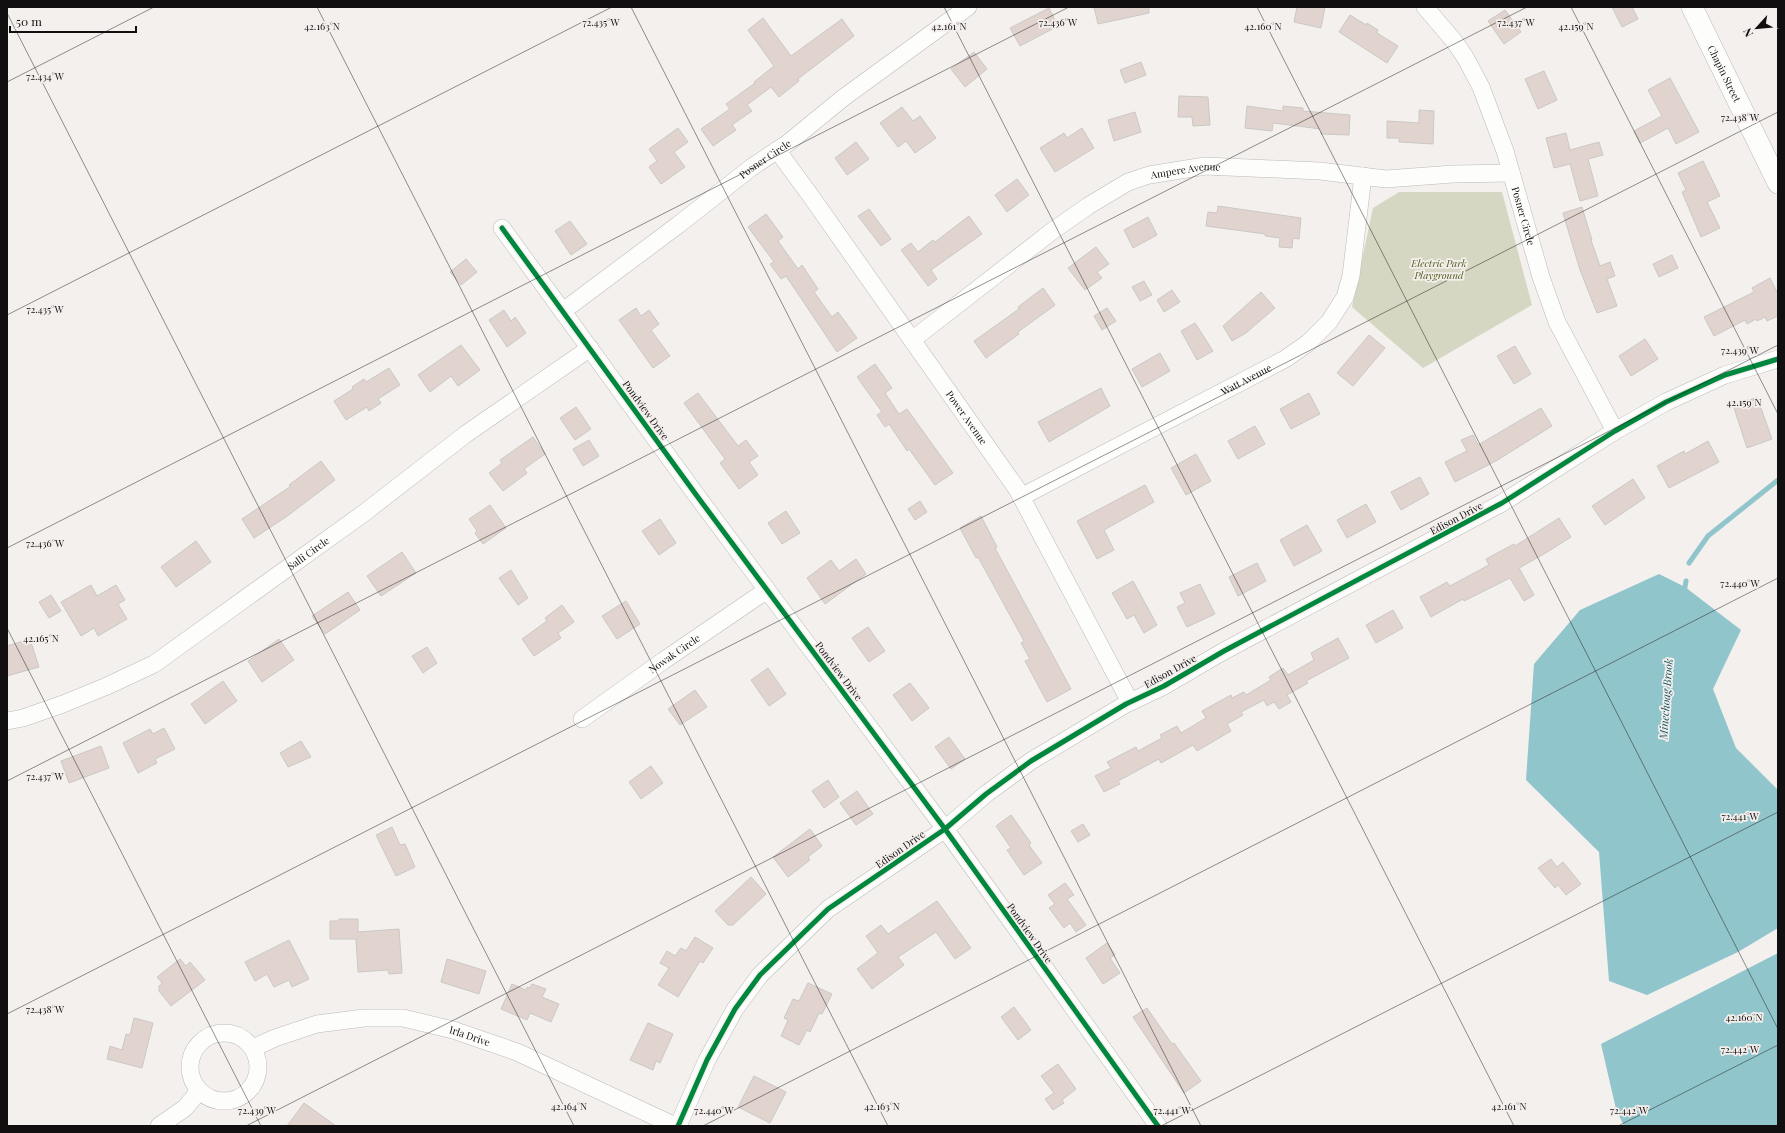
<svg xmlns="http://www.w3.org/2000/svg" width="1785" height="1133" viewBox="0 0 1785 1133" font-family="'Playfair Display',serif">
  <rect width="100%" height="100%" fill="#f3f0ee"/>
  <!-- green -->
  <path fill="#d5d7c2" d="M1399 192H1502L1532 305 1423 368 1352 307 1373 208Z"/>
  <!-- water -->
  <g fill="#91c5cc">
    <path d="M1659 574 1685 587 1741 630 1713 689 1736 748 1778 790V928L1738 952 1647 995 1609 981 1599 852 1526 780 1534 664 1580 610Z"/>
    <path d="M1778 953V1126H1624L1616 1109 1601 1044Z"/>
  </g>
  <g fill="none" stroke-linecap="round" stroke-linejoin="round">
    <!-- stream -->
    <g stroke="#91c5cc" stroke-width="5">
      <path d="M1689 563 1708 536 1778 480"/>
      <path d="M1684 593 1686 581"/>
    </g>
  </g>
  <!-- building -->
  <g fill="#e1d4cf" stroke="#cac8c6">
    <path d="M1094 7H1149V13L1098 24Z"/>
    <path d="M1297 7H1325L1321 28 1294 22Z"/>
    <path d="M1612 7H1632L1638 19 1622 27Z"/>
    <path d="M1049 8 1058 26 1020 46 1010 28Z"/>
    <path d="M1505 10 1521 32 1504 44 1488 21Z"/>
    <path d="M1350 15 1366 25 1367 23 1378 30 1377 33 1398 46 1387 63 1339 32Z"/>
    <path d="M763 18 791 56 842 19 854 36 798 79 799 81 779 97 771 87 747 105 752 111 732 125 736 130 713 146 701 129 730 109 726 104 755 83 754 82 774 66 748 30Z"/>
    <path d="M974 52 987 69 965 87 951 69Z"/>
    <path d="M1141 62 1146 75 1125 83 1120 70Z"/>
    <path d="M1544 71 1557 100 1538 109 1525 79Z"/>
    <path d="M1670 78 1699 132 1676 144 1668 128 1640 143 1634 131 1662 116 1648 90Z"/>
    <path d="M1179 96 1208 97 1210 125 1193 126 1192 117H1178Z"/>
    <path d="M1247 106 1283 111V106L1303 108V111L1350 115 1349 135 1321 134V129L1273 123 1272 131 1245 128Z"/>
    <path d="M902 107 913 121 920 116 936 138 915 153 906 141 898 147 880 123Z"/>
    <path d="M1419 110 1434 111 1433 144 1399 142V138H1387V121L1419 123Z"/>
    <path d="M1135 112 1141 132 1114 141 1108 120Z"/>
    <path d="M678 128 688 142 674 152 685 167 661 184 649 167 657 161 649 149Z"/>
    <path d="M1082 128 1094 148 1055 172 1040 148 1064 133 1067 138Z"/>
    <path d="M1566 133 1570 150 1599 142 1603 155 1588 159 1598 196 1580 201 1570 164 1554 168 1546 138Z"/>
    <path d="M856 142 869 159 847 175 835 158Z"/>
    <path d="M1703 161 1720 196 1707 202 1720 228 1701 237 1682 192 1686 190 1678 173Z"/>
    <path d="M1017 179 1029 195 1007 212 995 195Z"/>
    <path d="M1218 206 1301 218 1299 239 1293 238 1292 248 1279 247 1280 238 1265 236V234L1206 226 1208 212 1217 213Z"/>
    <path d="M1582 207 1592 240H1591L1600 266 1610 262 1615 276 1607 279 1617 306 1597 313 1580 270 1563 213Z"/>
    <path d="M869 209 891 239 881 246 858 216Z"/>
    <path d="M766 214 783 237 778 241 798 269 802 265 818 289 814 292 832 317 838 312 857 338 837 352 786 276 781 279 770 264 774 262 748 227Z"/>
    <path d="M969 216 982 234 931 270 937 279 928 286 901 250 911 243 918 252 933 240 935 242Z"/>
    <path d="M1148 217 1157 235 1133 248 1124 230Z"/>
    <path d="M570 221 587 244 571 255 555 231Z"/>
    <path d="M1096 247 1109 264 1097 272 1102 278 1085 290 1068 268Z"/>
    <path d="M1672 255 1678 268 1659 277 1653 264Z"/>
    <path d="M466 259 477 272 461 285 450 272Z"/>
    <path d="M1770 278 1778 294V316L1767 321 1765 317 1757 321 1756 319 1747 324 1745 320 1714 336 1704 317 1754 292 1752 288Z"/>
    <path d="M1144 281 1152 295 1140 301 1132 287Z"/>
    <path d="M1043 288 1055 305 1018 332 1019 334 986 358 974 341 1019 309 1018 307Z"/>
    <path d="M1172 290 1180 302 1164 312 1157 300Z"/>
    <path d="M1261 292 1275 308 1246 333 1232 341 1223 326Z"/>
    <path d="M636 308 641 316 649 310 659 324 651 330 670 356 653 368 619 320Z"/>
    <path d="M1107 308 1116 321 1102 330 1094 316Z"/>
    <path d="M504 310 511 321 515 317 526 333 507 347 489 320Z"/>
    <path d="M1195 323 1213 351 1197 360 1181 331Z"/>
    <path d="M1369 335 1385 348 1353 386 1337 373Z"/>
    <path d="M1645 339 1658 359 1631 376 1619 356Z"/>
    <path d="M461 345 480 370 458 386 451 376 430 392 418 375Z"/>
    <path d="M1515 346 1531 374 1514 384 1497 356Z"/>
    <path d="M1160 353 1170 371 1142 387 1132 369Z"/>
    <path d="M875 364 892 388 885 393 899 414 907 409 953 473 935 485 909 449 907 451 889 424 885 427 877 415 882 412 857 377Z"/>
    <path d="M389 368 400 385 378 399 381 403 369 411 367 407 346 420 334 401 353 389 352 387 364 379 366 382Z"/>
    <path d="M1101 388 1110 406 1049 442 1038 422Z"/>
    <path d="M698 393 738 446 746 440 758 456 749 462 758 475 739 489 720 463 725 459 684 403Z"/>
    <path d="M1309 393 1320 414 1291 429 1280 409Z"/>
    <path d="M1757 397 1772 439 1747 448 1733 405Z"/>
    <path d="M576 407 591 429 575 440 560 418Z"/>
    <path d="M1541 408 1552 426 1496 461 1455 482 1445 462 1467 451 1461 440 1473 435 1478 445Z"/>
    <path d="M1255 426 1265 444 1238 459 1228 441Z"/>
    <path d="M533 437 545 454 524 469 527 473 503 491 489 473 502 463 500 460Z"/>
    <path d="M589 440 599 456 583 466 573 449Z"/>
    <path d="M1708 441 1719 462 1669 488 1657 466 1684 451 1685 454Z"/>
    <path d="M1196 454 1211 481 1186 495 1171 468Z"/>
    <path d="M321 461 335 480 286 517 254 538 242 519 291 486 289 485Z"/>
    <path d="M1420 477 1429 494 1401 510 1391 492Z"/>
    <path d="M1633 479 1645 498 1605 525 1592 506Z"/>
    <path d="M1145 485 1154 502 1104 530 1114 550 1097 559 1077 521Z"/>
    <path d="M920 501 927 512 915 520 908 509Z"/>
    <path d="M1366 504 1376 522 1347 538 1337 520Z"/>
    <path d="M490 505 506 528 483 544 475 533 477 531 469 519Z"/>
    <path d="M786 511 800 533 782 544 768 523Z"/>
    <path d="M981 516 997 547 995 548 1071 689 1047 702 1025 661 1030 659 1021 643 1024 641 978 557 976 558 960 528Z"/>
    <path d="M1559 518 1571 537 1544 554 1519 568 1534 595 1524 601 1510 578 1464 601 1463 599 1431 617 1420 597 1447 582 1450 586 1489 565 1486 559 1514 544 1515 546Z"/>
    <path d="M660 519 676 543 659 555 642 531Z"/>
    <path d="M1307 525 1322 551 1294 566 1280 540Z"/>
    <path d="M196 541 211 562 176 587 161 567Z"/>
    <path d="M402 552 416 573 381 596 367 576Z"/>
    <path d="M856 559 866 574 825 604 807 578 831 560 839 571Z"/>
    <path d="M1257 563 1266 581 1238 596 1229 577Z"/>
    <path d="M511 570 528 598 518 605 499 578Z"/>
    <path d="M1133 581 1157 625 1144 633 1134 615 1127 619 1112 593Z"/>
    <path d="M1200 584 1215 614 1187 627 1177 607 1185 603 1180 593Z"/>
    <path d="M91 585 97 596 116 585 125 600 118 604 127 619 98 636 94 628 81 636 61 602Z"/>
    <path d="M348 592 360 610 325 634 312 616Z"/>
    <path d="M51 595 61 611 49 618 39 602Z"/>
    <path d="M626 601 640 624 617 639 602 616Z"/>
    <path d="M562 605 574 622 558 633 561 638 534 656 522 639 547 621 545 618Z"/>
    <path d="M1393 610 1403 628 1376 643 1366 625Z"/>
    <path d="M868 627 885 651 869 662 852 638Z"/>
    <path d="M1338 638 1349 658 1306 681 1308 683 1287 695 1291 702 1279 709 1274 702 1267 706 1264 700 1241 712 1243 715 1227 724 1231 731 1197 751 1193 745 1161 763 1159 759 1118 781 1120 784 1104 792 1095 776 1111 768 1107 762 1136 747 1138 751 1162 738 1160 735 1177 726 1181 733 1206 718 1202 711 1231 695 1232 698 1244 692 1246 695 1271 680 1269 677 1283 668 1288 675 1314 660 1311 653Z"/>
    <path d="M30 639 39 667 7 676V646Z"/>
    <path d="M279 639 294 660 262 682 248 661Z"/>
    <path d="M427 647 437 663 423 673 412 656Z"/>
    <path d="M768 668 786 694 769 706 751 680Z"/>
    <path d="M223 681 237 701 205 724 191 704Z"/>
    <path d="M910 683 929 708 912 721 893 695Z"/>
    <path d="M695 690 707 707 680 725 668 709Z"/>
    <path d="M164 728 175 749 155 759 157 763 138 773 123 743 150 729 153 734Z"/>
    <path d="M949 737 965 759 951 769 935 747Z"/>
    <path d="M301 741 311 757 288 767 280 753Z"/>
    <path d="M101 746 109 768 69 783 61 761Z"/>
    <path d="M651 766 663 783 641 799 629 782Z"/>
    <path d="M828 780 839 797 824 808 812 791Z"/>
    <path d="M857 791 873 814 856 825 840 803Z"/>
    <path d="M1011 815 1031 843 1029 845 1042 863 1024 875 1007 850 1011 848 996 826Z"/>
    <path d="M1083 824 1090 835 1078 842 1071 831Z"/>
    <path d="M392 827 400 845 405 844 415 867 396 876 376 835Z"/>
    <path d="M810 829 822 846 808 857 810 860 788 877 773 857Z"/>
    <path d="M1551 859 1557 867 1563 862 1581 884 1566 895 1558 885 1555 888 1538 868Z"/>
    <path d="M751 877 766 894 733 925H728L715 911Z"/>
    <path d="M1065 883 1074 895 1067 899 1086 925 1076 932 1070 923 1064 928 1049 908 1055 904 1048 895Z"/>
    <path d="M937 901 971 948 955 959 936 932 898 957 904 965 872 989 857 969 878 953 866 936 881 925 888 934Z"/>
    <path d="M339 919H358V932L399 929 402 973 389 974 388 970 358 972 356 939H330V921H339Z"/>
    <path d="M695 937 713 948 703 963 700 961 678 997 658 985 669 968 660 963 667 951 675 956 681 948 686 951Z"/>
    <path d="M289 940 309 979 292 987 289 980 274 987 267 974 255 981 245 962Z"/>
    <path d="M1107 943 1115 955 1110 958 1120 973 1103 984 1086 958Z"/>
    <path d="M180 959 186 966 190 962 205 980 171 1006 159 991V986L162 983 157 977Z"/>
    <path d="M447 959 486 971 479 994 441 982Z"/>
    <path d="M808 983 832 994 822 1014 819 1013 810 1032 807 1030 799 1045 781 1036 788 1020 784 1018 793 999 799 1001Z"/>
    <path d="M512 984 526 990 527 987 530 988 532 984 546 989 542 997 559 1004 551 1022 530 1013 527 1020 501 1009Z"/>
    <path d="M1014 1007 1031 1030 1018 1040 1001 1017Z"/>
    <path d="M1147 1008 1172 1044 1174 1043 1201 1081 1184 1093 1133 1017Z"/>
    <path d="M134 1018 153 1023 142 1068 107 1059 110 1046 122 1050 126 1034 130 1035Z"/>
    <path d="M648 1023 673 1034 660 1063 656 1061 653 1070 630 1060Z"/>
    <path d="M1058 1064 1076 1089 1062 1100 1064 1103 1053 1110 1045 1099 1054 1093 1041 1076Z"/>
    <path d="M754 1076 786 1092 770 1123 738 1107Z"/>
    <path d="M304 1103 336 1126H287Z"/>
  </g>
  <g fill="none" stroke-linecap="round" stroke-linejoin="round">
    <!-- minor casing -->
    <g stroke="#bcbab9" stroke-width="18">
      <g id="minor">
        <path id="s1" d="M1425 7 1454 41 1465 57 1481 87 1505 151 1541 277 1557 322 1615 431"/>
        <path id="s2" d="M777 150 810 195 1017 489 1130 702"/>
        <path d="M502 228 697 496 945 829 1158 1126"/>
        <path id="s3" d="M563 311 678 225 752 167 788 143 843 98 968 7"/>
        <path id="s4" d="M912 340 1051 232 1088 206 1128 182 1149 175 1205 166 1320 171 1386 179 1453 174 1511 173"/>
        <path id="s5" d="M1021 497 1285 359 1308 343 1329 322 1345 297 1351 276 1363 176"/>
        <path id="s6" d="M582 719 663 661 767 590"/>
        <path id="s7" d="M7 721 23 718 63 704 107 686 154 664 364 513 466 434 590 348"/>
        <circle cx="224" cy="1067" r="34"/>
        <path id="s8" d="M253 1048 275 1038 317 1024 364 1018H403L453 1030 517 1052 675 1126"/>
        <path d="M159 1126 185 1108 199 1091"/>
        <path d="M678 1126 707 1060 735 1009 760 975 828 909 945 829 986 794 1031 761 1126 704 1164 686 1224 651 1502 503 1615 431 1666 402 1725 375 1778 359"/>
      </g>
    </g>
    <!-- major casing -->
    <g stroke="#bcbab9" stroke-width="22">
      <g id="major">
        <path id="s9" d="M1692 7 1778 183"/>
      </g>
    </g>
    <!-- minor -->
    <use href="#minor" stroke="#fdfdfc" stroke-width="17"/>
    <!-- major -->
    <use href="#major" stroke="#fdfdfc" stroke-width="21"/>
    <!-- cycleway casing -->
    <g stroke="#f4efed" stroke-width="8">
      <g id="cycleway">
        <path d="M502 228 697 496 945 829 1158 1126"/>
        <path d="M678 1126 707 1060 735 1009 760 975 828 909 945 829 986 794 1031 761 1126 704 1164 686 1224 651 1502 503 1615 431 1666 402 1725 375 1778 359"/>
      </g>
    </g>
    <!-- cycleway -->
    <use href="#cycleway" stroke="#00873e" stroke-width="5"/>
  </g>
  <!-- ticks -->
  <path fill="none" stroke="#110f0f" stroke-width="1" stroke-opacity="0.45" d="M317 7 888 1126M631 7 1201 1126M944 7 1514 1126M1257 7 1778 1029M1571 7 1778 414M7 13 574 1126M7 82 154 7M7 315 612 7M7 548 1069 7M7 628 261 1126M7 781 1527 7M7 1014 1778 112M246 1126 1778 345M703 1126 1778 578M1161 1126 1778 812M1618 1126 1778 1045"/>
  <g text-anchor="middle" stroke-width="3.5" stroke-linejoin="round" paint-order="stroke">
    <!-- street labels -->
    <g font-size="10" fill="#110f0f" stroke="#f4efed">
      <text dy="4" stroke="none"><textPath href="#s9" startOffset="74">Chapin Street</textPath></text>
      <text dy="4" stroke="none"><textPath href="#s3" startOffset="253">Posner Circle</textPath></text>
      <text dy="4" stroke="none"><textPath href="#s4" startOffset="327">Ampere Avenue</textPath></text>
      <text dy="4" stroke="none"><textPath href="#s1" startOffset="234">Posner Circle</textPath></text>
      <text dy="4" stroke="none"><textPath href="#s5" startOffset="254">Watt Avenue</textPath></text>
      <text transform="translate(646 410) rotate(54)" y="4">Pondview Drive</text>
      <text dy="4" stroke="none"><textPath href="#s2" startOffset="328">Power Avenue</textPath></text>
      <text transform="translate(1456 518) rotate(-28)" y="4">Edison Drive</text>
      <text dy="4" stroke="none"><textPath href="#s7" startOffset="348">Salli Circle</textPath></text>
      <text dy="4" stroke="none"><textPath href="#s6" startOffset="113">Nowak Circle</textPath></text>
      <text transform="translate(839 671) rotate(53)" y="4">Pondview Drive</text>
      <text transform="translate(1170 671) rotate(-29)" y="4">Edison Drive</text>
      <text transform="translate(900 849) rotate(-35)" y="4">Edison Drive</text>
      <text transform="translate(1030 933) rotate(55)" y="4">Pondview Drive</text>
      <text dy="4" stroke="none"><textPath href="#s8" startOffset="224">Irla Drive</textPath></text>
    </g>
    <!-- park labels -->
    <g font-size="10" font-style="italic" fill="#515a1c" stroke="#f4efed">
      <text x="1439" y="267">Electric Park<tspan x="1439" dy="12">Playground</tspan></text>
    </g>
    <!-- water labels -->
    <g font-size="11" font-style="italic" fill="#13565e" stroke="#f4efed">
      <text transform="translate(1666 699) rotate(-86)" y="4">Minechoag Brook</text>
    </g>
  </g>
  <g font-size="10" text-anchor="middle" fill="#110f0f" stroke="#f4efed" stroke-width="3.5" stroke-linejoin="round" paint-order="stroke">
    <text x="601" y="26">72.435°W</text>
    <text x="1058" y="26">72.436°W</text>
    <text x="1516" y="26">72.437°W</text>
    <text x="322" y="30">42.163°N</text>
    <text x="949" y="30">42.161°N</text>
    <text x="1263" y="30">42.160°N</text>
    <text x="1576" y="30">42.159°N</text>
    <text x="45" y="80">72.434°W</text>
    <text x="1740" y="121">72.438°W</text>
    <text x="45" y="313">72.435°W</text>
    <text x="1740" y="354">72.439°W</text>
    <text x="1744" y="406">42.159°N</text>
    <text x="45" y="547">72.436°W</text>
    <text x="1740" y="587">72.440°W</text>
    <text x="41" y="642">42.165°N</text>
    <text x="45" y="780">72.437°W</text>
    <text x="1740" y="820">72.441°W</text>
    <text x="45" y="1013">72.438°W</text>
    <text x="1744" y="1021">42.160°N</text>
    <text x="1740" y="1053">72.442°W</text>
    <text x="569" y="1110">42.164°N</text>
    <text x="882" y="1110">42.163°N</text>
    <text x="1509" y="1110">42.161°N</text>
    <text x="257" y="1114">72.439°W</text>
    <text x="714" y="1114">72.440°W</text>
    <text x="1172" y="1114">72.441°W</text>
    <text x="1629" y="1114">72.442°W</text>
  </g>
  <!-- border -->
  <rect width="1785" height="1133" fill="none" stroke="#110f0f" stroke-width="16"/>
  <!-- north arrow -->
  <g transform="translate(1757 28) rotate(243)" stroke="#f4efed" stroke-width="3" paint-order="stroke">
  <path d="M0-3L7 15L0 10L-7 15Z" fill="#110f0f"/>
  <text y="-6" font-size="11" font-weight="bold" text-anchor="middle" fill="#110f0f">N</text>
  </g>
  <!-- scale -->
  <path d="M10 26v6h126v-6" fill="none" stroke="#110f0f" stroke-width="2"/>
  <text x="16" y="26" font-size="12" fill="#110f0f" stroke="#f4efed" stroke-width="3" paint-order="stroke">50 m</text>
</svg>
